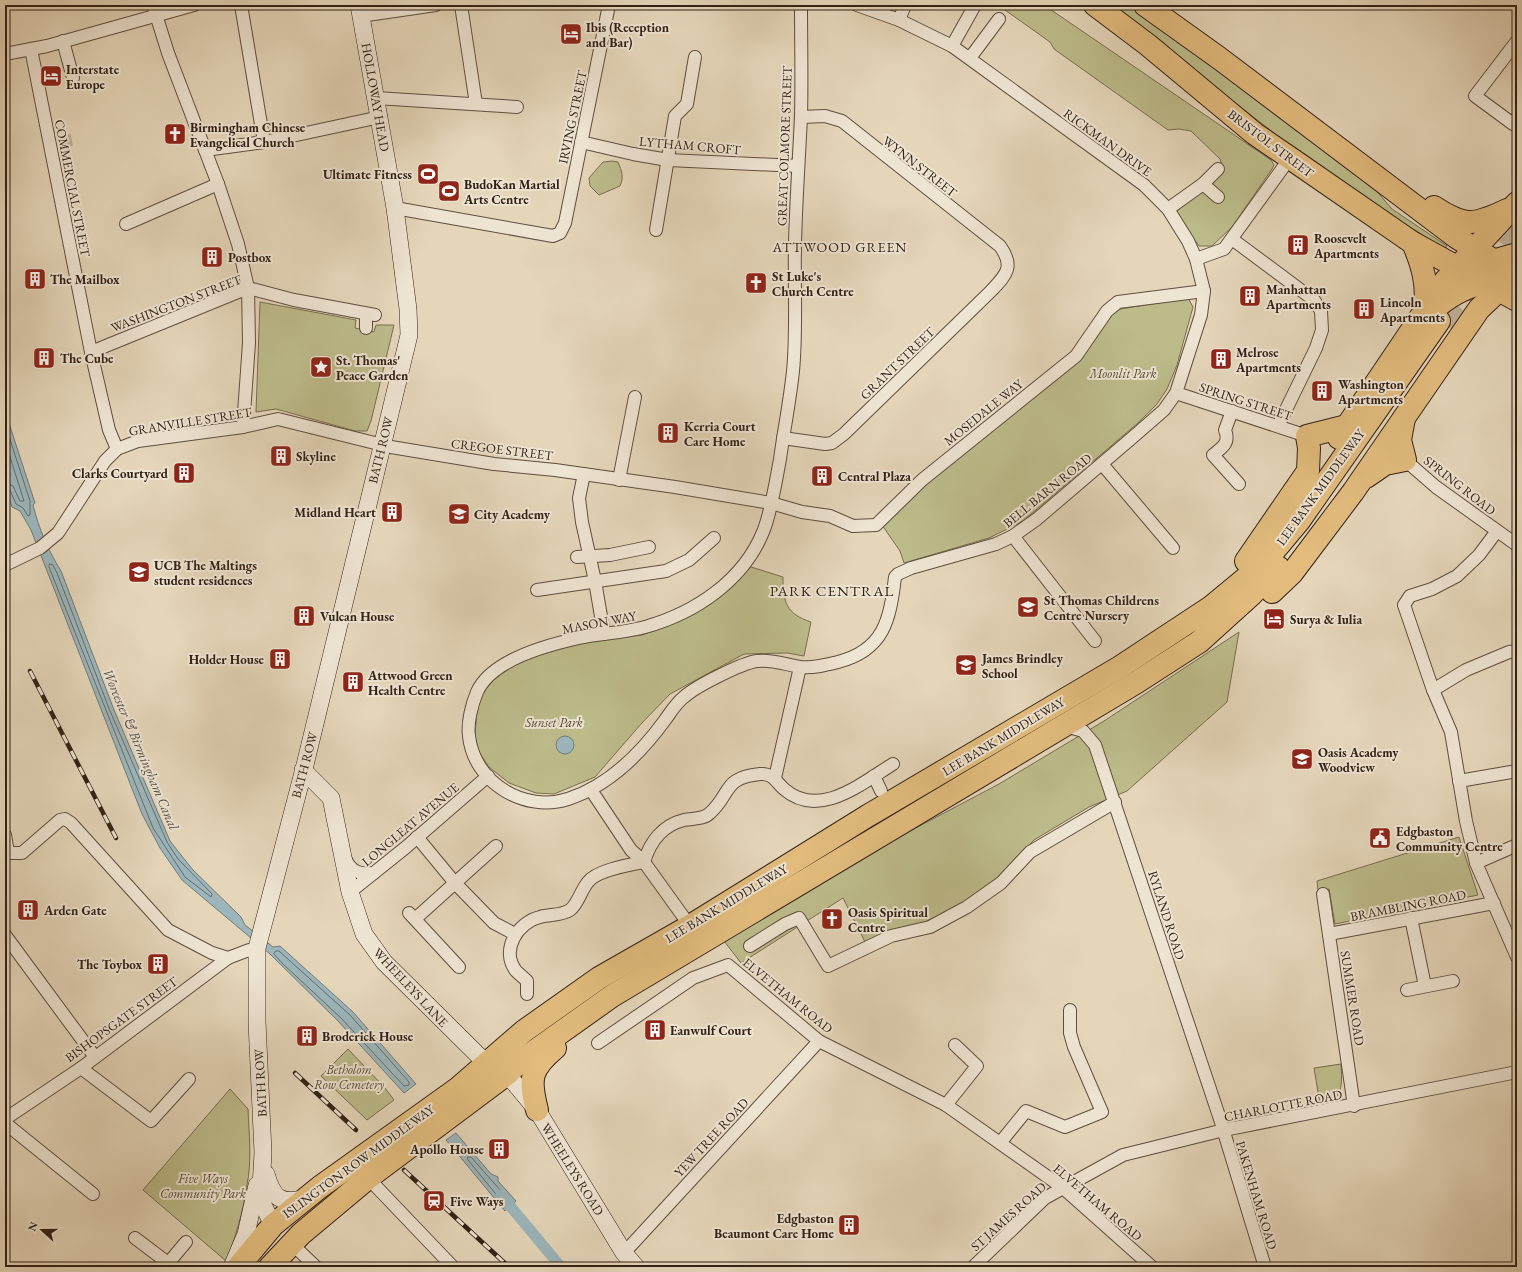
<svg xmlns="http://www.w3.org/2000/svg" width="1522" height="1272" viewBox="0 0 1522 1272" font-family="'EB Garamond',serif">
  <rect width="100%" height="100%" fill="#e5d6ba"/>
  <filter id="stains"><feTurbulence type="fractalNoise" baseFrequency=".005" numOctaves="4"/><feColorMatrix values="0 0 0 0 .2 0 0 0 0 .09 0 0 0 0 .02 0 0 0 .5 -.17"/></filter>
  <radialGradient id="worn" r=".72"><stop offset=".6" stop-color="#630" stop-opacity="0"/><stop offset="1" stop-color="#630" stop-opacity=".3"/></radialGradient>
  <!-- green -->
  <g fill="#bdbb8a" stroke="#786e50">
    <path d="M998 5H1044L1271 160 1274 165 1272 169 1232 227 1212 246H1199L1176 212 1210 183 1223 169 1220 159 1191 131 1179 129 1168 130 1054 49 1050 42Z"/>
    <path d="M1109 5H1134L1163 25 1361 173 1392 209 1447 246 1445 249 1367 200 1283 140Z"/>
    <path d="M612 161 618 162C622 171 624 178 620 186L599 195 590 186 589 178 603 162Z"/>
    <path d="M1188 298 1193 307 1177 365 1167 389 1157 404 1138 423 1023 521 989 538 904 563 900 551 882 525 926 484 1054 381 1114 310Z"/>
    <path d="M260 302 356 320 355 328 374 332 376 325H394L371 421 367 431H355L276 409 256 412Z"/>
    <path d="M748 566 783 577C783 602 786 614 811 622L804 656 787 653 744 654 670 694 641 724 595 777 554 794 536 793 509 783 489 767 479 752 475 736 477 708 483 692 493 678 508 668 539 655 584 641 642 635 687 617 718 598Z"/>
    <path d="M1239 632 1227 702 1127 791 1089 807 1034 840 995 881 962 904 927 921 865 942 843 898 741 963 724 941 908 832 999 784 1104 721Z"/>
    <path d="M1459 837 1478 895 1335 924 1329 889 1318 890 1317 881Z"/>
    <path d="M348 1049 385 1088 394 1100 367 1120 321 1076Z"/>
    <path d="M1341 1064C1342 1083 1344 1102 1320 1104L1314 1068Z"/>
    <path d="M230 1089 248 1109C249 1133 252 1161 247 1185 243 1211 236 1237 226 1261L143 1190Z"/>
  </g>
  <!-- water -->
  <g fill="#9cb6bc" stroke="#727a7a">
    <path d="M5 411 35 503 33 505C39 529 48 550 61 571L114 710 170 841 193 870 241 917 245 925 273 947 280 946 353 1012 416 1084 404 1093 338 1021 270 954 182 880 160 848 142 814 31 530 20 511 12 507 5 488Z"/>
    <circle cx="565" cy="745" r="9"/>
    <path d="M456 1133 491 1174 498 1177V1181L516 1201 505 1211 446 1140Z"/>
  </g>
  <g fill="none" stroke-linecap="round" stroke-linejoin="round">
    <!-- shore -->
    <g stroke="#676c69" stroke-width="1">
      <path d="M5 424 30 501V515L28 516 23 508 16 504 10 490 5 488"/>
      <path d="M5 441 24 501H20L13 486 5 483"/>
      <path d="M50 564 53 565 57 573 110 711 167 842 178 859 212 894 211 897 185 877 153 828 49 567Z"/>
      <path d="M276 951H279L350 1015 409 1082V1085L404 1086 341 1018 283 964 274 954Z"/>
      <path d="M468 1157H471C484 1172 496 1185 509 1200L507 1204H504L468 1160Z"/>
    </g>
    <!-- canal -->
    <path stroke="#9cb6bc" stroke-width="11" d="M501 1195 561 1267"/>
    <!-- street-tunnel -->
    <path stroke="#c1b299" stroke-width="12" stroke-dasharray="12 6" stroke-linecap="butt" d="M60 142 76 139"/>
    <!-- highway-tunnel -->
    <g stroke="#c1b299" stroke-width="22" stroke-dasharray="22 11" stroke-linecap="butt">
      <path d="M1482 270 1517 228"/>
      <path d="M1449 327 1495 273"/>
    </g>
    <!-- street casing -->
    <g stroke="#5f4e3f" stroke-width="14">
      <g id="street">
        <path d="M153 5 168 53 218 184 238 244 248 288 249 343 243 427"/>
        <path d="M241 5 264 142"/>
        <path d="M461 5 476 104"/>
        <path d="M801 5C801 42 802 80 801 117 799 159 796 201 795 244 794 284 797 331 793 371 790 400 784 430 780 459 776 480 771 513 763 532 743 581 695 613 645 627 624 633 601 633 579 638 547 645 491 660 477 692 472 704 467 723 469 736 474 783 525 813 568 799 608 786 641 753 665 720 671 712 676 703 684 697 696 686 742 663 757 661 773 659 786 665 801 667 814 668 826 665 838 662 884 650 890 620 895 577L898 574 911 568 996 544 1013 536 1037 519 1133 437 1164 410 1176 393 1201 315 1204 291 1196 259 1188 241 1168 209 1144 185 952 46 899 20 857 5"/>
        <path d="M360 16 436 5"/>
        <path d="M899 20 905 5"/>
        <path d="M63 41 73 78"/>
        <path d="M1517 41 1475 96 1513 124 1517 118"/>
        <path d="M952 46 975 5"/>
        <path d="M31 49 91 352 109 430 117 449"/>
        <path d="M5 54 47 46 194 5"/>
        <path d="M970 58 999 19"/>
        <path d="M376 98 517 107"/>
        <path d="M581 142 633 154 668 160 798 166"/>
        <path d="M205 150 264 142 380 117"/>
        <path d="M1203 184 1218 197"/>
        <path d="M395 208 553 236 560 233 565 223 609 5"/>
        <path d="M1168 209 1203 184 1218 169"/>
        <path d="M126 224 218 184"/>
        <path d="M656 230 675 116 687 104 695 57"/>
        <path d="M1232 239 1314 300 1321 311 1322 330 1316 348 1278 426"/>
        <path d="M1196 259 1224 249 1290 158"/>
        <path d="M366 328V315"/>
        <path d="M91 352 248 288 294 300 375 315"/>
        <path d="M1176 393 1307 436"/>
        <path d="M1232 411 1225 430C1230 443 1223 447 1213 455L1239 484"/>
        <path d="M783 438 825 444 832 443 844 434 991 291C1006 275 1015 267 1000 246L842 121 825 116 801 117"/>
        <path d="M1405 460 1436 487 1517 545"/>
        <path d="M1102 464 1173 548"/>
        <path d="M584 474 579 498 582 522 595 581 604 634"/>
        <path d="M619 480 635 397"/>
        <path d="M1497 531 1479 555 1457 576 1432 589 1410 596 1404 605 1433 690 1451 732 1466 821 1476 863 1517 957"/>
        <path d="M1013 536 1095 641"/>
        <path d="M577 557 610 555 649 547"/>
        <path d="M5 565 40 548 58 533 105 461 117 449 138 441 243 427 278 419 391 447 494 464 555 470 675 487 771 503 802 512 830 516 853 526 876 525 922 480 1076 356 1107 311 1118 302 1204 291"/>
        <path d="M537 590 666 571 689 560 714 538"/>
        <path d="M1433 690 1466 670 1509 652 1517 651"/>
        <path d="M1065 726 1083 731 1095 745 1220 1119 1265 1267"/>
        <path d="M874 776 881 791"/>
        <path d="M775 778 800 667"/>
        <path d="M1459 781 1517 771"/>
        <path d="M591 790 631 850 644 862 690 926"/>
        <path d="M5 835 8 853"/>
        <path d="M417 837 455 883 494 923 515 934"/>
        <path d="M8 853H22L60 820 65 819 71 823 168 930 212 953 228 958"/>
        <path d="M345 858C351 872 360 875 374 873"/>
        <path d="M644 862C650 842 663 825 684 820 693 818 703 820 710 813 732 793 722 778 760 774 773 773 776 782 784 789 819 820 862 783 893 764"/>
        <path d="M1476 863 1517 845"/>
        <path d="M350 892 405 848 488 776"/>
        <path d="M1323 894 1354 1106"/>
        <path d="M409 913 459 967"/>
        <path d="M1411 918 1425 986"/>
        <path d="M415 919 496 846"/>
        <path d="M1329 934 1494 903"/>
        <path d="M5 935 95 1057"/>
        <path d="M750 946 785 924 799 918 828 966 891 936 930 927 967 907 1001 883 1030 852 1115 802"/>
        <path d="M1407 990 1453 981"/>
        <path d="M527 994V981C524 978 519 974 516 971 500 950 518 922 540 917 550 914 561 916 570 910 578 904 581 890 588 882 597 870 629 865 644 862"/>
        <path d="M598 1043 693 978 728 965 819 1041 946 1105 1062 1187 1152 1267"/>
        <path d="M81 1068 151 1121 189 1079"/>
        <path d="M946 1105 977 1066 955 1045"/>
        <path d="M5 1119 81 1068 228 958 249 950 256 953"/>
        <path d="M5 1123 93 1194"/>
        <path d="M1000 1143 1026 1111 1065 1127 1102 1112 1074 1047 1070 1033V1010"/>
        <path d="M368 1178 453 1267"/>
        <path d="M135 1238 168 1263"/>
        <path d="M292 1244 316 1267"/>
        <path d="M624 1253 819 1041"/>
        <path d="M165 1267 186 1242"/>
        <path d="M973 1267 1045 1198 1123 1155 1224 1130 1517 1072"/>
      </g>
    </g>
    <!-- secondary casing -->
    <g stroke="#322116" stroke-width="18">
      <g id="secondary">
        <path d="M303 770 331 798 350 892 364 934 384 962 487 1064 507 1074 537 1110 624 1253 636 1267"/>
        <path d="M266 1174C273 1198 280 1205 306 1198"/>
        <path d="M273 1225 263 1205 261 1187 263 1153 257 1022V948L305 765 409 335 408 309 395 208 359 5"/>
        <path d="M232 1267 246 1234 257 1185"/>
      </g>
    </g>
    <!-- highway casing -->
    <g stroke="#322116" stroke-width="24">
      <g id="highway">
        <path d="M1095 5 1148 45 1255 134 1290 158 1413 243 1517 300"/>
        <path d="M1145 5 1219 58 1456 237 1517 275"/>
        <path d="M1434 207C1464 227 1474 226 1507 210"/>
        <path d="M1413 243C1423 266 1428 285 1425 310"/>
        <path d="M1485 263 1517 254"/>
        <path d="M1431 313C1447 295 1471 285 1493 280"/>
        <path d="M1339 438 1445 281 1517 203"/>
        <path d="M1366 477 1385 464 1405 460 1400 440 1404 418"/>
        <path d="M1246 561 1308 471 1309 448 1307 436 1347 426"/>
        <path d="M1272 592 1292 573 1353 492 1479 309 1499 290 1517 281"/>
        <path d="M537 1110C529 1079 530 1069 555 1048"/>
        <path d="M238 1267 273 1225 320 1187 457 1089 524 1031 599 978 690 926 869 815 1120 667 1211 607 1263 564 1299 521 1439 321"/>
        <path d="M270 1267 301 1234 368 1178 507 1074 522 1060 612 996 1137 682 1199 642 1252 594 1278 567"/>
      </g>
    </g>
    <!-- street -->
    <use href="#street" stroke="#eee4d2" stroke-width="12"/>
    <!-- secondary -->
    <use href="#secondary" stroke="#eee4d2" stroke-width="17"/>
    <!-- highway -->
    <use href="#highway" stroke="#e2bb7d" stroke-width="22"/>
    <!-- rail casing -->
    <g stroke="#322116" stroke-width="4.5">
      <g id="rail">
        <path d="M30 671 116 838"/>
        <path d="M295 1073 356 1130"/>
        <path d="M404 1170 509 1267"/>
      </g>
    </g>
    <!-- rail -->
    <use href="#rail" stroke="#eee4d2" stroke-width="3" stroke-dasharray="9" stroke-linecap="butt"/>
  </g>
  <!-- icons -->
  <defs>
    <g id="hotel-square" transform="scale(1.15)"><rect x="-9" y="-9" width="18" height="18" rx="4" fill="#8f2418" stroke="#eee4d2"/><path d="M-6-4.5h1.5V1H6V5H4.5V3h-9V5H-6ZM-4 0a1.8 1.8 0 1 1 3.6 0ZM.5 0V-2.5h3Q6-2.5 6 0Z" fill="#fff"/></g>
    <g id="church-square" transform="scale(1.15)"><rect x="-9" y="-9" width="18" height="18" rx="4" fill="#8f2418" stroke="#eee4d2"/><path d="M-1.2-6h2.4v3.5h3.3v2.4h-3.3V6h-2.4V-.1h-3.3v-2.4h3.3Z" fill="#fff"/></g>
    <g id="stadium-square" transform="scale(1.15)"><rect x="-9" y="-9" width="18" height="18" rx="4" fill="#8f2418" stroke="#eee4d2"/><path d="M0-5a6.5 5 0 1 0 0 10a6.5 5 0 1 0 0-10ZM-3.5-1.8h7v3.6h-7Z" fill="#fff"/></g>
    <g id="building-square" transform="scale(1.15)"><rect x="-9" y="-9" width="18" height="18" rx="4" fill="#8f2418" stroke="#eee4d2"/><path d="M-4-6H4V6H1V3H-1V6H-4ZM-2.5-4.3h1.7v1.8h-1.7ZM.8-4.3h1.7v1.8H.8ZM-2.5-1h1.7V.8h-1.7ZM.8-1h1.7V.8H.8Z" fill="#fff"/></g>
    <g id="sight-square" transform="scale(1.15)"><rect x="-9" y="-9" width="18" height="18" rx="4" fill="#8f2418" stroke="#eee4d2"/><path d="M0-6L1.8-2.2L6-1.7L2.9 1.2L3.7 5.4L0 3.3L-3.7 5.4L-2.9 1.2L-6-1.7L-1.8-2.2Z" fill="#fff"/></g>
    <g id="school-square" transform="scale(1.15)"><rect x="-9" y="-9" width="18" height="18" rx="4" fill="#8f2418" stroke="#eee4d2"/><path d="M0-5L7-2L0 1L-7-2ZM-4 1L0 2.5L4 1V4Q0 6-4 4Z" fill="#fff"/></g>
    <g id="university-square" transform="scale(1.15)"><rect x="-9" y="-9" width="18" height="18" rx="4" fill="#8f2418" stroke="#eee4d2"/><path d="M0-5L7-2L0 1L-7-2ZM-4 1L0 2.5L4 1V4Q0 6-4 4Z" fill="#fff"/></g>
    <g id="civic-square" transform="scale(1.15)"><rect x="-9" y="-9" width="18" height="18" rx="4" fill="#8f2418" stroke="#eee4d2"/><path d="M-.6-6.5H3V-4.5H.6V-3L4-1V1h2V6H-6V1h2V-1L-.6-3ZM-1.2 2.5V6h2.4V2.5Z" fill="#fff"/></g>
    <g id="station-square" transform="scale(1.15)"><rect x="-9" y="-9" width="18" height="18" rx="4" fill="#8f2418" stroke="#eee4d2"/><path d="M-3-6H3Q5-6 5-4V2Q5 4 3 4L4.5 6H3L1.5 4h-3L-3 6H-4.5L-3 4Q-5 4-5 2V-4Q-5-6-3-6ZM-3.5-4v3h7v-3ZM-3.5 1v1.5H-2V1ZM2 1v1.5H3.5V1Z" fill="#fff"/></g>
  </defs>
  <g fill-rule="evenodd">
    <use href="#hotel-square" x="571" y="34"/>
    <use href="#hotel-square" x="51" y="76"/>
    <use href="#church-square" x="175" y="134"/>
    <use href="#stadium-square" x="428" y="174"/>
    <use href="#stadium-square" x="449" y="191"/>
    <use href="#building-square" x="1298" y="245"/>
    <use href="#building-square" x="212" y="257"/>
    <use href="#building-square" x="35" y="279"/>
    <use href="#church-square" x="756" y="283"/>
    <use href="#building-square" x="1250" y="296"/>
    <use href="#building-square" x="1364" y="309"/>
    <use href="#building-square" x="44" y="358"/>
    <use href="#building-square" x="1221" y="359"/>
    <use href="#sight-square" x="321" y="367"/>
    <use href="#building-square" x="1322" y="391"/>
    <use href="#building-square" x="668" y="433"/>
    <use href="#building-square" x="281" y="456"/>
    <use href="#building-square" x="184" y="473"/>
    <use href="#building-square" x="822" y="476"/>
    <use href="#building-square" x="392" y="512"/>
    <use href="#school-square" x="459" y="514"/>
    <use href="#university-square" x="139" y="572"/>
    <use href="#school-square" x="1028" y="607"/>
    <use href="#building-square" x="304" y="616"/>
    <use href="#hotel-square" x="1274" y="619"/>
    <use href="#building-square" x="280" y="659"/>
    <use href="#school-square" x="966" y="665"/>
    <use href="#building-square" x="353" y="682"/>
    <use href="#school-square" x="1302" y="759"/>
    <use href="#civic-square" x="1380" y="838"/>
    <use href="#building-square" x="28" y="910"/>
    <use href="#church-square" x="832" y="919"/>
    <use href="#building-square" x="158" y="964"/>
    <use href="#building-square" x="655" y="1030"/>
    <use href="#building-square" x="307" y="1036"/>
    <use href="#building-square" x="499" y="1149"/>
    <use href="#station-square" x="434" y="1201"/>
    <use href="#building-square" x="849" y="1225"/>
  </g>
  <g text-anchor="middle" stroke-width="4" stroke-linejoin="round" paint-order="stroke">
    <!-- poi labels -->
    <g font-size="13" font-weight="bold" fill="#322116" stroke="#eee4d2" text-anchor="start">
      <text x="586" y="32">Ibis (Reception<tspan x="586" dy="15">and Bar)</tspan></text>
      <text x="66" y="74">Interstate<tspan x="66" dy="15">Europe</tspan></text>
      <text x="190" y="132">Birmingham Chinese<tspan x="190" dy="15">Evangelical Church</tspan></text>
      <text x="412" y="179" text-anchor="end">Ultimate Fitness</text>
      <text x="464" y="189">BudoKan Martial<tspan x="464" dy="15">Arts Centre</tspan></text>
      <text x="1314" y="243">Roosevelt<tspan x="1314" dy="15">Apartments</tspan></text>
      <text x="228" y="262">Postbox</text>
      <text x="772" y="281">St Luke's<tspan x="772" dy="15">Church Centre</tspan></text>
      <text x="50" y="284">The Mailbox</text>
      <text x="1266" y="294">Manhattan<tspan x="1266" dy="15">Apartments</tspan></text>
      <text x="1380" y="307">Lincoln<tspan x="1380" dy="15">Apartments</tspan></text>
      <text x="1236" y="357">Melrose<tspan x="1236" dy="15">Apartments</tspan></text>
      <text x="60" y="363">The Cube</text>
      <text x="336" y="365">St. Thomas'<tspan x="336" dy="15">Peace Garden</tspan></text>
      <text x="1338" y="389">Washington<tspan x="1338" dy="15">Apartments</tspan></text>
      <text x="684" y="431">Kerria Court<tspan x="684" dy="15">Care Home</tspan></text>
      <text x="296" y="461">Skyline</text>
      <text x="168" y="478" text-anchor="end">Clarks Courtyard</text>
      <text x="838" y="481">Central Plaza</text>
      <text x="376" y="517" text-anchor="end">Midland Heart</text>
      <text x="474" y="519">City Academy</text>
      <text x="154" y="570">UCB The Maltings<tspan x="154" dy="15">student residences</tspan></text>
      <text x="1044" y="605">St Thomas Childrens<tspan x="1044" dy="15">Centre Nursery</tspan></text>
      <text x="320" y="621">Vulcan House</text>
      <text x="1290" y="624">Surya &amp; Iulia</text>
      <text x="982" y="663">James Brindley<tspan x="982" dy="15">School</tspan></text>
      <text x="264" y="664" text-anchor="end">Holder House</text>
      <text x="368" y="680">Attwood Green<tspan x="368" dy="15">Health Centre</tspan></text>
      <text x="1318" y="757">Oasis Academy<tspan x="1318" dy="15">Woodview</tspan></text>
      <text x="1396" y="836">Edgbaston<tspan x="1396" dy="15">Community Centre</tspan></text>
      <text x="44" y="915">Arden Gate</text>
      <text x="848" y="917">Oasis Spiritual<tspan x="848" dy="15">Centre</tspan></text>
      <text x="142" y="969" text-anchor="end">The Toybox</text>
      <text x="670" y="1035">Eanwulf Court</text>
      <text x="322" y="1041">Broderick House</text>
      <text x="484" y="1154" text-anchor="end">Apollo House</text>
      <text x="450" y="1206">Five Ways</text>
      <text x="834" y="1223" text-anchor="end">Edgbaston<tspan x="834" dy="15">Beaumont Care Home</tspan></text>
    </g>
    <!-- street labels -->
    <g font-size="13" fill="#322116" stroke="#eee4d2">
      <text transform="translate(376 97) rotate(80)" y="5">HOLLOWAY HEAD</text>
      <text transform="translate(572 117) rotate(-78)" y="5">IRVING STREET</text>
      <text transform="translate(1108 142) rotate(36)" y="5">RICKMAN DRIVE</text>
      <text transform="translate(1271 143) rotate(37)" y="5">BRISTOL STREET</text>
      <text transform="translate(690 145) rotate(5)" y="5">LYTHAM CROFT</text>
      <text transform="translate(784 146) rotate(-88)" y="5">GREAT COLMORE STREET</text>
      <text transform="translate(920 166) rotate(38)" y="5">WYNN STREET</text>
      <text transform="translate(73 188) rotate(79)" y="5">COMMERCIAL STREET</text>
      <text transform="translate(176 303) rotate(-21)" y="5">WASHINGTON STREET</text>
      <text transform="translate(897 363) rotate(-44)" y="5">GRANT STREET</text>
      <text transform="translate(1246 401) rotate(18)" y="5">SPRING STREET</text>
      <text transform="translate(983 412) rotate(-39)" y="5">MOSEDALE WAY</text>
      <text transform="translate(190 421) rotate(-9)" y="5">GRANVILLE STREET</text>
      <text transform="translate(502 449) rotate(7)" y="5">CREGOE STREET</text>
      <text transform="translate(380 450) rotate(-76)" y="5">BATH ROW</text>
      <text transform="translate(1460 485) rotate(38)" y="5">SPRING ROAD</text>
      <text transform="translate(1320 487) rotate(-54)" y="5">LEE BANK MIDDLEWAY</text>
      <text transform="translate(1047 490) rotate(-39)" y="5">BELL BARN ROAD</text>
      <text transform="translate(599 622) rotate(-11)" y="5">MASON WAY</text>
      <text transform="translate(1003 736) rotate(-31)" y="5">LEE BANK MIDDLEWAY</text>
      <text transform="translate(304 765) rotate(-75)" y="5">BATH ROW</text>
      <text transform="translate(410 824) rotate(-40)" y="5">LONGLEAT AVENUE</text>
      <text transform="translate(726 903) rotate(-31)" y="5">LEE BANK MIDDLEWAY</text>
      <text transform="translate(1408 905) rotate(-11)" y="5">BRAMBLING ROAD</text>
      <text transform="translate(1167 915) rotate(72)" y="5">RYLAND ROAD</text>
      <text transform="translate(411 987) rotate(47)" y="5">WHEELEYS LANE</text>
      <text transform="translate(788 995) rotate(39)" y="5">ELVETHAM ROAD</text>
      <text transform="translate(1353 998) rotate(81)" y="5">SUMMER ROAD</text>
      <text transform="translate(121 1019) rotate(-36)" y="5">BISHOPSGATE STREET</text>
      <text transform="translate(260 1083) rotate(-93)" y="5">BATH ROW</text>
      <text transform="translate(1283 1105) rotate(-11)" y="5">CHARLOTTE ROAD</text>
      <text transform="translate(711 1137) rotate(-47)" y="5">YEW TREE ROAD</text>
      <text transform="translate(358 1161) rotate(-36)" y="5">ISLINGTON ROW MIDDLEWAY</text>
      <text transform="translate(573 1169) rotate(58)" y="5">WHEELEYS ROAD</text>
      <text transform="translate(1257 1195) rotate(73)" y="5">PAKENHAM ROAD</text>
      <text transform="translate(1098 1202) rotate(40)" y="5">ELVETHAM ROAD</text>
      <text transform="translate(1008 1216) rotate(-42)" y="5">ST JAMES ROAD</text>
    </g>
    <!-- park labels -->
    <g font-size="13" font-style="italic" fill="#554833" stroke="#eee4d2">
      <text x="1123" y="378">Moonlit Park</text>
      <text x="554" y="727">Sunset Park</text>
      <text x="349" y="1074">Betholom<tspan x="349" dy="15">Row Cemetery</tspan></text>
      <text x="203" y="1183">Five Ways<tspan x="203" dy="15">Community Park</tspan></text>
    </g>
    <!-- neighbourhood labels -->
    <g font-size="14" letter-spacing="1" fill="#322116" stroke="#eee4d2">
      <text x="840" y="252">ATTWOOD GREEN</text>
    </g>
    <!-- water labels -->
    <g font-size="14" font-style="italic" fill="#524e48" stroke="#eee4d2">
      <text transform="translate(141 749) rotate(67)" y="5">Worcester &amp; Birmingham Canal</text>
    </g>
    <!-- quarter labels -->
    <g font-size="15" letter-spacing="1" fill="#322116" stroke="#eee4d2">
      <text x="832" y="596">PARK CENTRAL</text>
    </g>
  </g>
  <!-- margin -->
  <rect width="1522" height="1272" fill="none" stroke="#e5d6ba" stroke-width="20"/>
  <rect x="6" y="6" width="1510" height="1260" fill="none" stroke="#322116" stroke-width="2"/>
  <rect x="10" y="10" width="1502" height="1252" fill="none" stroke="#322116"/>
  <!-- north arrow -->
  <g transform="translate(42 1230) rotate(291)" stroke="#eee4d2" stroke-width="3" paint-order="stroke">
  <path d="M0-3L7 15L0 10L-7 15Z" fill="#322116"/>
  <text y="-6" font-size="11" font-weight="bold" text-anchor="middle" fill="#322116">N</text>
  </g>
  <rect width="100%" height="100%" filter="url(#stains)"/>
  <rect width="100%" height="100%" fill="url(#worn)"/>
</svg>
